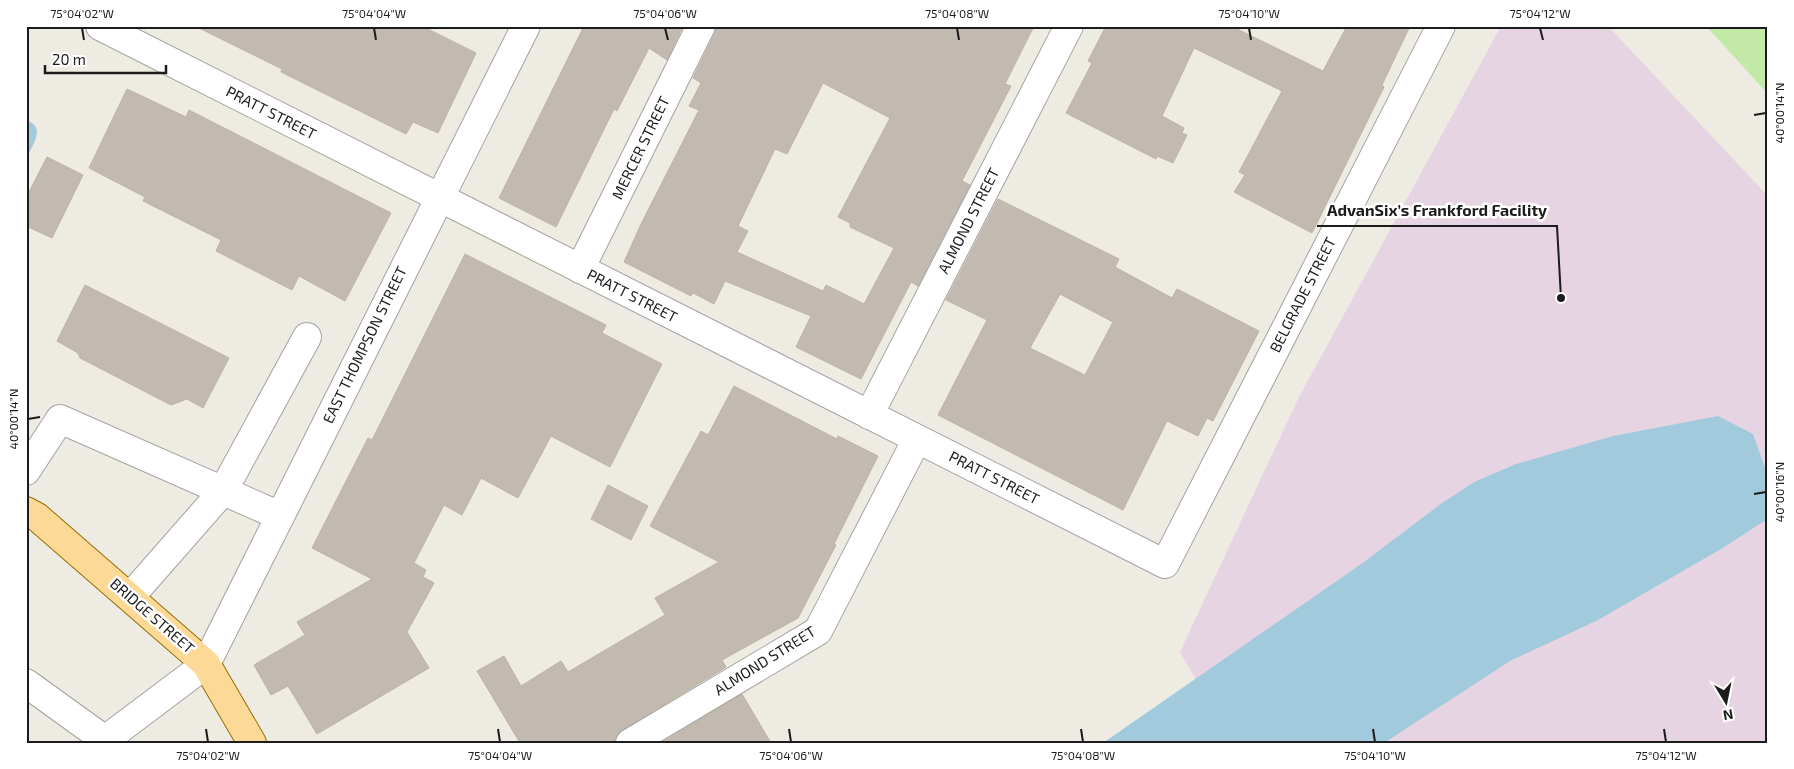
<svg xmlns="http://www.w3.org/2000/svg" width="1794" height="769" viewBox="0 0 1794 769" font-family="'Exo 2',sans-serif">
  <rect width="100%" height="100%" fill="#eeebe2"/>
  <!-- industrial -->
  <path fill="#e7d4e2" d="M1501 26H1608L1768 196V743H1233L1180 652 1298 399Z"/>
  <!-- grass -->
  <path fill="#c2eaa6" d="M1706 26H1768V94Z"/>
  <!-- water -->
  <g fill="#a1cbdd">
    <path d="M28 121C46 128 32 146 26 159V122Z"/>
    <path d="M1718 416 1753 434 1768 476V517L1766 520 1721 549 1598 620 1510 661 1384 743H1103L1364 562 1442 503 1474 482 1516 464 1613 436Z"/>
  </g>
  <!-- building -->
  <g fill="#c2bab1" stroke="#c0b2a4" fill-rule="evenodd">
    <path d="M195 26H422L476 53 438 133 413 122 406 134 281 72 282 69Z"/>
    <path d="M584 26H683L667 60 649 48 617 111 614 109 556 227 499 198Z"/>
    <path d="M716 26H1034L1005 84 1011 86 962 181 970 185 918 286 911 282 861 379 796 347 811 316 725 281 714 304 693 293 691 296 624 262 641 224 699 110 689 106 701 83 693 78 715 33ZM823 83 890 118 838 217 850 223V227L894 248 864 304 826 285 823 291 737 252 748 231 738 226 775 149 787 154Z"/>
    <path d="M1106 26H1231L1323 71 1347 26H1410L1382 85 1384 87 1312 233 1234 192 1245 175 1239 172 1282 91 1194 48 1162 116 1184 128 1182 133 1187 135 1173 163 1157 156 1156 159 1066 113 1092 63 1088 61Z"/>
    <path d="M127 89 186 117 189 110 391 213 345 301 299 276 292 290 216 251 221 240 143 201 145 197 89 168Z"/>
    <path d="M47 157 83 175 52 238 26 226V198Z"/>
    <path d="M998 199 1119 259 1115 267 1172 298 1177 289 1259 331 1213 421 1207 418 1198 436 1167 421 1123 510 938 415 987 320 946 300ZM1060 294 1113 322 1085 375 1030 348Z"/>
    <path d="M465 254 606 325 602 333 662 364 610 467 551 436 518 498 481 478 462 515 444 505 414 563 426 570 423 577 434 583 407 632 429 668 317 734 288 686 271 695 254 665 305 635 297 622 372 579 312 548 368 438 372 440Z"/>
    <path d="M85 285 229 358 203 408 187 399 171 405 80 358 78 353 57 341Z"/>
    <path d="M734 386 837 439 838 436 878 456 834 544 836 545 798 618 722 660 726 667 622 730 617 735 614 743H520L477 671 504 656 521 686 561 661 568 672 665 615 655 598 719 562 650 526 701 431 708 435Z"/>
    <path d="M608 485 648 506 631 540 591 519Z"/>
    <path d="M742 694 771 743H661Z"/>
  </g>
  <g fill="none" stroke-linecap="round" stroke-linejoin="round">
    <!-- minor casing -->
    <g stroke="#a3a3a3" stroke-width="30">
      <g id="minor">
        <path d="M100 26 1165 564 1441 26"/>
        <path d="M580 269 701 26"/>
        <path d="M869 415 1069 26"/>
        <path d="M26 471 60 419 280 516"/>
        <path d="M130 597 223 491 307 337"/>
        <path d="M26 683 105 740"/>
        <path d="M106 743 105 740 206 664 526 26"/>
        <path d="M630 743 818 631 917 439"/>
      </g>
    </g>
    <!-- major casing -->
    <g stroke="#956f00" stroke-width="30">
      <path id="major" d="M26 511 37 517 206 664 252 743"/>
    </g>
    <!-- minor -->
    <use href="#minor" stroke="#fff" stroke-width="28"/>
    <!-- major -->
    <use href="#major" stroke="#fdd998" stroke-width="28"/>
  </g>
  <!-- ticks -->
  <path fill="none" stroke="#1c1c1c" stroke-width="2" d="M82 28 84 40M374 28 376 40M665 28 668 40M957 28 959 40M1249 28 1251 40M1540 28 1543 40M1754 115 1766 113M28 419 40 417M1754 494 1766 492M206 729 208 742M498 729 500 742M789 729 791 742M1081 729 1083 742M1373 729 1375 742M1664 729 1666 742"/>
  <g text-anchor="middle" stroke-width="5" stroke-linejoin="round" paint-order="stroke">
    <!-- street labels -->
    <g font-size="15" fill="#1c1c1c" stroke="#fff">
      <text transform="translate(271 113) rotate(27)" y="5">PRATT STREET</text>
      <text transform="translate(641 148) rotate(-64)" y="5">MERCER STREET</text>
      <text transform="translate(969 221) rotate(-63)" y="5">ALMOND STREET</text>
      <text transform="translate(1303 295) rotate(-63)" y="5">BELGRADE STREET</text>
      <text transform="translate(632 296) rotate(27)" y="5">PRATT STREET</text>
      <text transform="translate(365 345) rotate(-64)" y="5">EAST THOMPSON STREET</text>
      <text transform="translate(994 478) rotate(27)" y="5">PRATT STREET</text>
      <text transform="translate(152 616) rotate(41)" y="5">BRIDGE STREET</text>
      <text transform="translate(765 661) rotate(-32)" y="5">ALMOND STREET</text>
    </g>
  </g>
  <!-- callouts -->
  <path fill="none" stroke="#1c1c1c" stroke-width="2" d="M1561 298L1557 226H1317"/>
  <circle fill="#1c1c1c" stroke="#fff" stroke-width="2" cx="1561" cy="298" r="5"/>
  <g font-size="16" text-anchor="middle" font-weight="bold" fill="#1c1c1c" stroke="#fff" stroke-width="5" stroke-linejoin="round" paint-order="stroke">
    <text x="1437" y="216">AdvanSix’s Frankford Facility</text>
  </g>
  <!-- border -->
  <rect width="1794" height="769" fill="none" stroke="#ffffff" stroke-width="55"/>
  <!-- north arrow -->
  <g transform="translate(1726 702) rotate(170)" stroke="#ffffff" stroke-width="4" paint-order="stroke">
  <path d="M0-4L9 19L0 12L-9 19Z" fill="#1c1c1c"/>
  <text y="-8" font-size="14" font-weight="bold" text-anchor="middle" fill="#1c1c1c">N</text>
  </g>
  <!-- scale -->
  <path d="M45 65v8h121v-8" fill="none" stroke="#1c1c1c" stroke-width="2.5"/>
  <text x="52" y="65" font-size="15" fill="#1c1c1c" stroke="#ffffff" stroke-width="4" paint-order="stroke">20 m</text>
  <rect x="28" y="28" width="1738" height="714" fill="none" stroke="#1c1c1c" stroke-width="2"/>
  <g font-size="12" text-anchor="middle" fill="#1c1c1c">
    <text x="82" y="18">75°04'02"W</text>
    <text x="374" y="18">75°04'04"W</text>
    <text x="665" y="18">75°04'06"W</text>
    <text x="957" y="18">75°04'08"W</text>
    <text x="1249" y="18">75°04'10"W</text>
    <text x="1540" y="18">75°04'12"W</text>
    <text transform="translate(1780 113) rotate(-90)" y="4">40°00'14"N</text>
    <text transform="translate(14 419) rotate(-90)" y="4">40°00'14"N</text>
    <text transform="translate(1780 492) rotate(-90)" y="4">40°00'16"N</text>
    <text x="208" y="760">75°04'02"W</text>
    <text x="500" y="760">75°04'04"W</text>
    <text x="791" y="760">75°04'06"W</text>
    <text x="1083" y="760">75°04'08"W</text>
    <text x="1375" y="760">75°04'10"W</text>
    <text x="1666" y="760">75°04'12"W</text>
  </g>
</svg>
